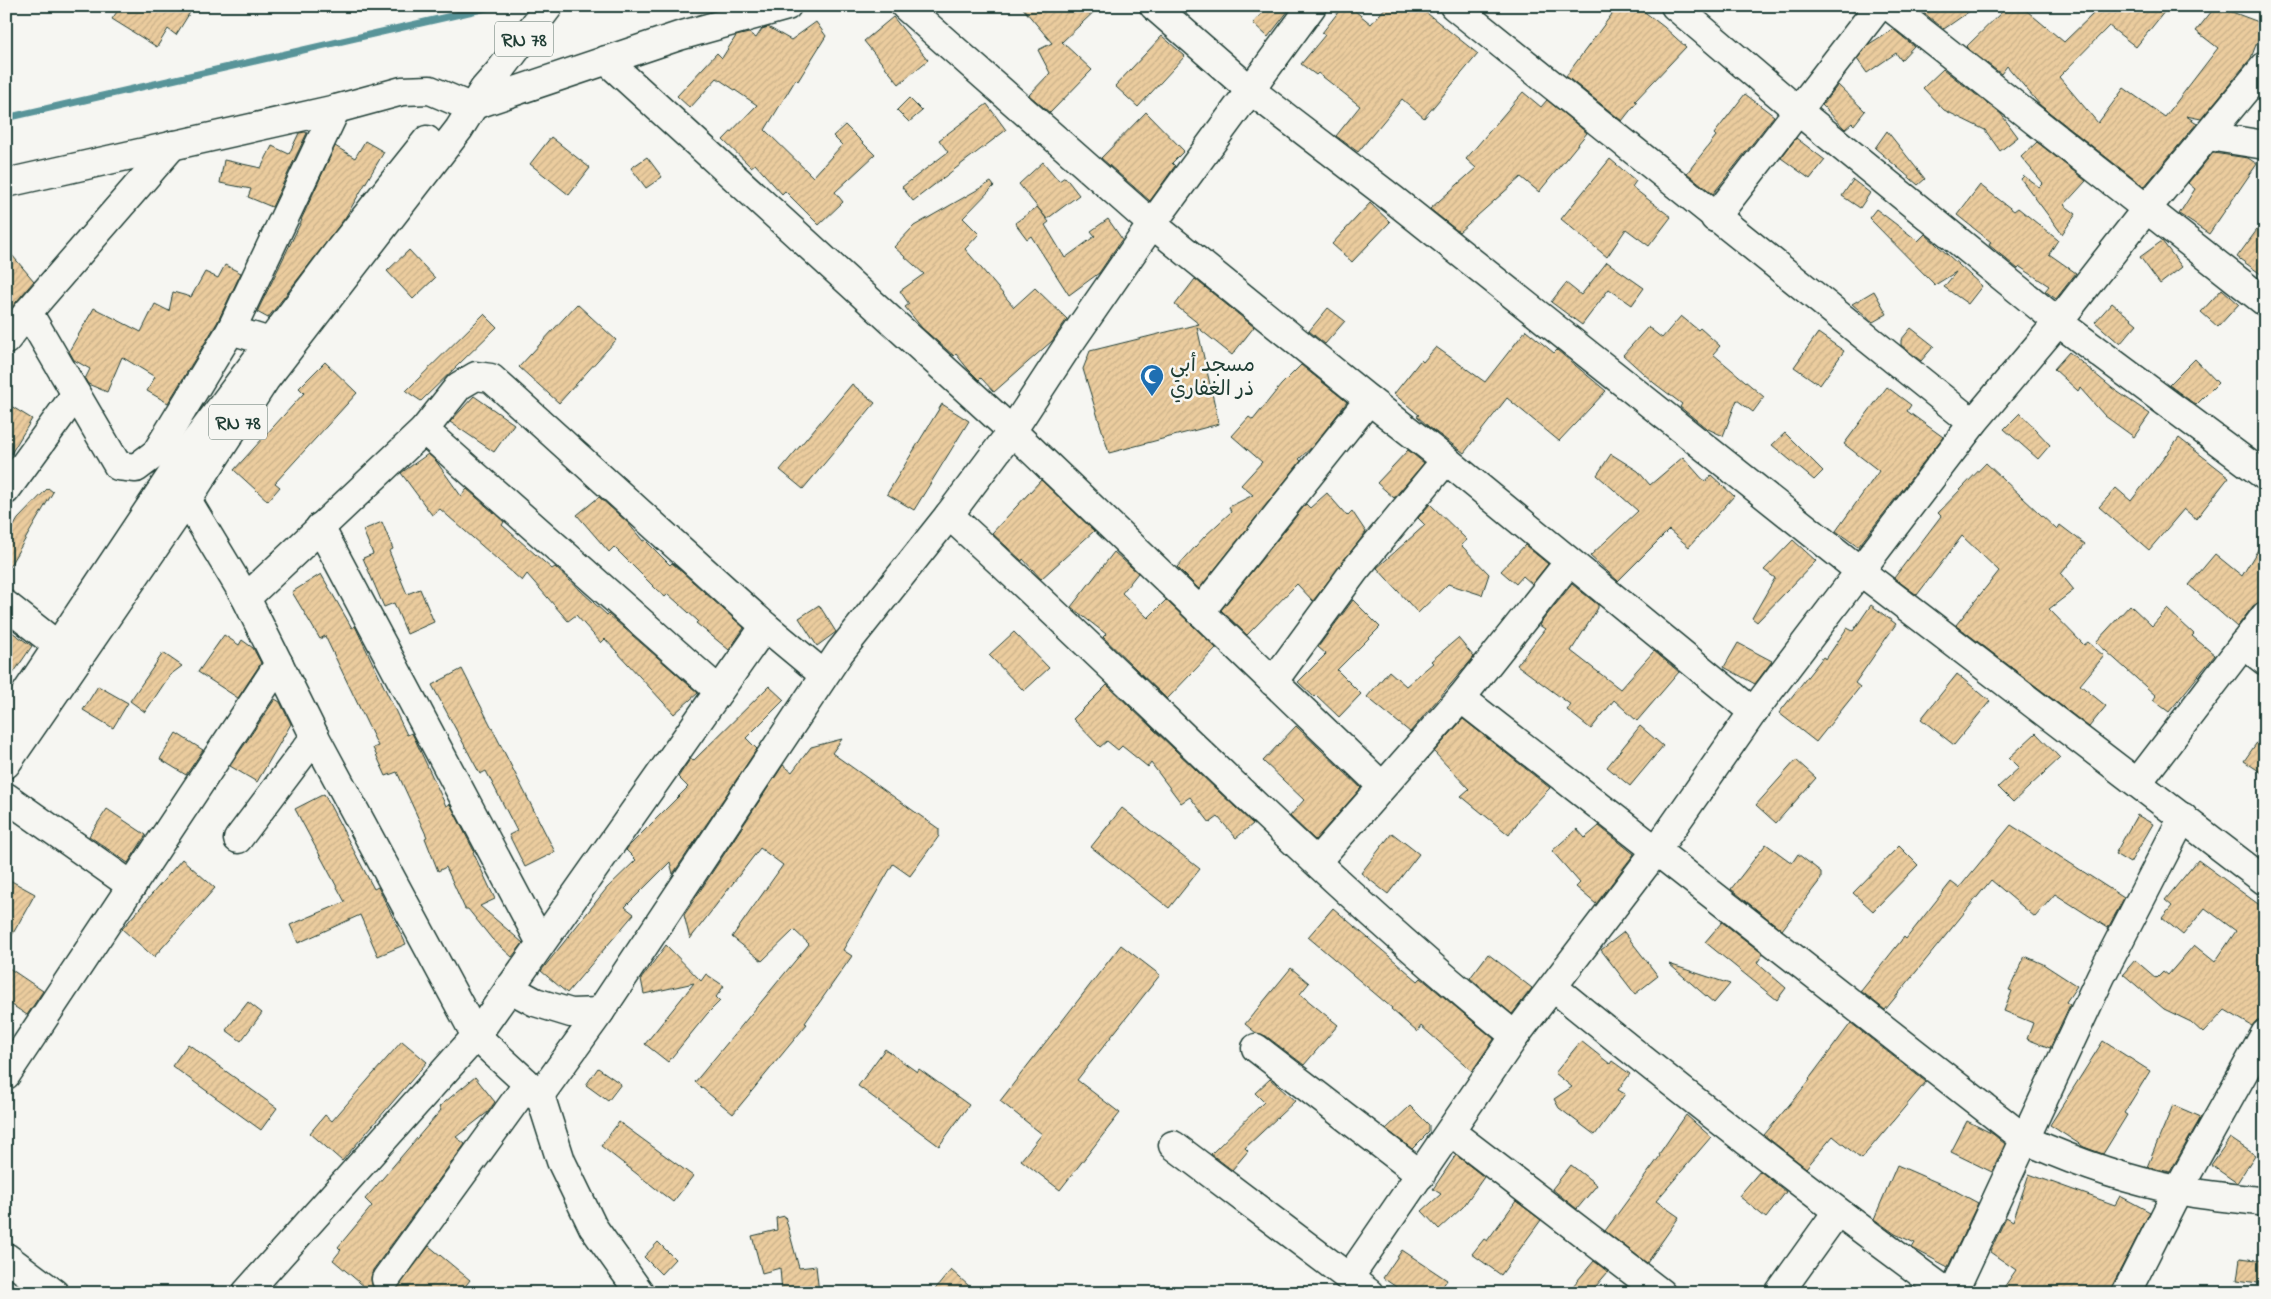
<svg xmlns="http://www.w3.org/2000/svg" width="2271" height="1299" viewBox="0 0 2271 1299" font-family="'Indie Flower','Playpen Sans Arabic',sans-serif">
  <defs>
    <pattern id="building-hatch" width="6" height="6" patternUnits="userSpaceOnUse" patternTransform="scale(1.25)"><rect width="6" height="6" fill="#ebcc9e"/><path d="M-1 1l2-2M0 6l6-6M5 7l2-2" fill="none" stroke="#c9b089"/></pattern>
  </defs>
  <rect width="100%" height="100%" fill="#f6f6f2"/>
  <filter id="ink" filterUnits="userSpaceOnUse"><feTurbulence type="fractalNoise" baseFrequency=".02" numOctaves="2"/><feDisplacementMap in="SourceGraphic" scale="10" xChannelSelector="R" yChannelSelector="G"/><feConvolveMatrix kernelMatrix="1 2 1 2 8 2 1 2 1" color-interpolation-filters="sRGB"/></filter>
  <g filter="url(#ink)">
    <g fill="none" stroke-linecap="round" stroke-linejoin="round">
      <!-- stream -->
      <path stroke="#599499" stroke-width="7" d="M6 118 495 6"/>
    </g>
    <!-- building -->
    <g fill="url(#building-hatch)" stroke="#1f3d34">
      <path d="M121 6H194L176 35 168 29 157 47 112 19Z"/>
      <path d="M1021 6H1100L1062 42 1092 70 1050 113 1029 95 1050 73 1038 50 1052 43Z"/>
      <path d="M1269 6H1292L1268 37 1253 23Z"/>
      <path d="M1343 6H1349L1371 24 1387 6H1418L1478 54 1424 118 1402 99 1358 152 1336 136 1360 106 1318 73 1316 75 1301 64 1325 35 1322 33Z"/>
      <path d="M1618 6H1637L1664 27 1686 47 1635 101 1637 102 1622 121 1566 76Z"/>
      <path d="M1915 6H1977L1944 29Z"/>
      <path d="M2008 6H2021L2064 42 2094 13 2086 6H2169L2136 47 2109 26 2059 77 2098 123 2124 88 2165 117 2218 48 2196 31 2216 6 2264 24 2251 58 2201 119 2186 116 2197 123 2144 187 2040 105 2007 66 2001 74 1966 47Z"/>
      <path d="M893 17 928 60 899 84 864 41Z"/>
      <path d="M816 22 826 36 798 81 796 79 765 130 813 177 842 145 833 136 845 125 875 155 835 192 843 202 819 225 785 191 782 194 755 164 751 167 723 140 757 105 717 78 690 108 677 96 717 53 722 58 736 36 749 33 756 38 762 29 768 27 791 40Z"/>
      <path d="M1893 29 1914 46 1901 60 1896 53 1867 73 1857 59 1869 44Z"/>
      <path d="M1162 36 1185 56 1138 107 1115 86Z"/>
      <path d="M1943 69 2001 114 2018 137 2000 151 1985 130 1944 110 1923 88Z"/>
      <path d="M1838 85 1865 111 1854 125 1852 123 1845 129 1822 105Z"/>
      <path d="M1523 92 1541 107 1547 100 1587 133 1539 192 1521 177 1459 232 1430 209 1476 168 1466 159Z"/>
      <path d="M1745 94 1774 116 1713 194 1687 173 1716 136 1714 134Z"/>
      <path d="M909 98 922 111 909 122 897 110Z"/>
      <path d="M987 104 1006 130 913 201 902 187 948 152 939 140Z"/>
      <path d="M1146 112 1184 151 1172 163 1175 166 1150 201 1101 158Z"/>
      <path d="M1887 131 1925 179 1918 185 1875 148Z"/>
      <path d="M305 132 307 133 272 207 248 197 251 189 220 183 224 160 261 168 272 146 289 154 299 133Z"/>
      <path d="M551 137 590 168 569 195 530 164Z"/>
      <path d="M1796 138 1825 160 1810 179 1781 158Z"/>
      <path d="M365 141 384 152 345 218 268 318 257 312 302 220H301L335 146 355 158Z"/>
      <path d="M2037 142 2086 181 2064 205 2076 214 2062 234 2021 179 2024 176 2039 187 2043 183 2021 157Z"/>
      <path d="M2213 153 2248 158 2257 164 2209 234 2179 214 2195 189 2188 183Z"/>
      <path d="M647 157 662 177 646 188 631 168Z"/>
      <path d="M1610 159 1636 181 1632 187 1671 217 1649 246 1626 229 1607 257 1561 219Z"/>
      <path d="M1043 162 1059 181 1065 177 1079 195 1047 219 1019 184Z"/>
      <path d="M1853 180 1870 193 1860 208 1842 196Z"/>
      <path d="M991 182 994 186 963 218 979 234 965 249 1014 307 1035 288 1067 319 1052 341 994 392 981 378 979 380 968 369 956 354 954 356 922 328 905 307 909 304 900 291 924 274 894 247 914 226Z"/>
      <path d="M1980 185 2014 211 2018 208 2058 240 2049 254 2076 273 2056 299 2045 291 2049 286 2020 267 2018 269 1989 245 1991 242 1957 215Z"/>
      <path d="M1370 203 1390 222 1352 262 1332 244Z"/>
      <path d="M1037 207 1049 222 1045 225 1065 258 1095 236 1091 231 1108 219 1122 239 1099 273 1069 295 1031 236 1027 239 1015 223Z"/>
      <path d="M1876 209 1918 241 1925 234 1982 286 1968 304 1944 287 1956 272 1935 285 1869 218Z"/>
      <path d="M2265 219V277L2237 257Z"/>
      <path d="M2162 241 2182 267 2160 284 2140 257Z"/>
      <path d="M6 248 34 281 6 314Z"/>
      <path d="M409 250 435 278 413 299 387 271Z"/>
      <path d="M1607 262 1644 288 1632 305 1609 289 1582 325 1551 302 1566 283 1581 295Z"/>
      <path d="M225 265 241 273 217 323 168 403 147 391 155 377 122 357 107 392 88 384 85 379 90 369 74 360 69 351 94 308 141 332 155 304 169 311 173 292 191 297 205 272 218 278Z"/>
      <path d="M1195 279 1254 327 1232 355 1197 327 1219 424 1109 453 1083 369 1090 351 1199 324 1175 305Z"/>
      <path d="M2222 289 2239 304 2218 327 2201 312Z"/>
      <path d="M1874 291 1887 314 1873 322 1852 304Z"/>
      <path d="M2112 303 2137 324 2120 344 2095 322Z"/>
      <path d="M577 304 616 340 559 403 519 367Z"/>
      <path d="M1328 308 1345 321 1325 344 1309 331Z"/>
      <path d="M484 314 497 327 421 401 406 391Z"/>
      <path d="M1681 316 1698 330 1700 328 1720 346 1713 354 1764 397 1753 412 1737 400 1723 436 1706 428 1680 407 1682 404 1654 383 1623 355 1648 327 1662 338Z"/>
      <path d="M1911 328 1934 346 1921 361 1901 345V340Z"/>
      <path d="M1526 330 1554 353 1557 350 1606 391 1559 441 1507 398 1464 453 1429 427 1417 416 1419 415 1394 394 1421 360 1423 362 1436 347 1485 382Z"/>
      <path d="M1818 333 1844 351 1820 385 1794 367Z"/>
      <path d="M2069 352 2112 388 2150 414 2134 437 2105 416 2080 388 2078 391 2054 369Z"/>
      <path d="M2195 359 2218 383 2196 405 2169 385Z"/>
      <path d="M325 362 357 393 275 483 280 487 268 501 234 470 304 393 299 388Z"/>
      <path d="M1301 365 1347 402 1314 445 1299 459 1301 461 1199 589 1177 567 1205 536 1231 512 1229 507 1253 495 1241 485 1262 462 1232 436 1249 417 1253 420 1281 385Z"/>
      <path d="M852 384 875 403 803 489 780 470Z"/>
      <path d="M1887 387 1911 405 1907 411 1943 437 1858 547 1836 531 1879 471 1844 444Z"/>
      <path d="M474 396 514 424 494 452 450 422Z"/>
      <path d="M6 403 32 419 6 462Z"/>
      <path d="M942 404 969 421 914 510 887 494Z"/>
      <path d="M2020 413 2050 445 2038 459 2004 429Z"/>
      <path d="M1785 433 1823 471 1814 480 1772 445Z"/>
      <path d="M2179 438 2229 477 2196 519 2184 509 2149 550 2099 507 2116 488 2131 501Z"/>
      <path d="M1408 450 1424 463 1394 498 1377 483Z"/>
      <path d="M428 454 436 461 461 496 467 489 504 522 502 525 552 569 555 567 607 615 608 614 698 693 674 714 605 639 601 643 576 615 568 621 527 574 522 581 440 509 432 515 401 473Z"/>
      <path d="M1611 454 1638 471 1650 485 1683 457 1705 482 1711 475 1734 496 1689 547 1669 530 1618 581 1590 556 1638 511 1597 475Z"/>
      <path d="M1986 463 2057 530 2060 525 2085 544 2061 574 2074 590 2049 609 2084 645 2088 642 2104 656 2080 685 2106 706 2089 727 1956 625 1999 571 1962 536 1917 595 1894 578 1941 516 1938 513Z"/>
      <path d="M1041 480 1094 531 1041 579 1023 559 1022 561 992 533Z"/>
      <path d="M48 488 53 492 6 572V539L18 519Z"/>
      <path d="M1327 493 1347 516 1352 511 1366 532 1313 601 1297 584 1247 635 1221 610 1306 504 1310 508Z"/>
      <path d="M599 497 628 523 643 541 645 540 670 565 672 563 744 628 729 650 696 623 698 621 668 594 665 597 656 589 614 547 609 552 577 515Z"/>
      <path d="M1430 504 1467 540 1461 545 1489 574 1482 595 1448 584 1418 613 1377 568 1425 525 1418 518Z"/>
      <path d="M382 522 393 549 389 551 407 594 420 589 434 622 407 634 394 603 384 607 363 558 373 554 363 530Z"/>
      <path d="M2265 538V601L2259 602 2253 606 2237 627 2189 585 2215 554 2242 576Z"/>
      <path d="M1793 540 1816 561 1757 622 1752 618 1775 578 1764 570Z"/>
      <path d="M1525 545 1548 564 1532 584 1523 576 1516 584 1501 571Z"/>
      <path d="M1114 552 1138 573 1122 593 1148 618 1166 600 1216 648 1167 699 1103 637 1106 634 1071 607Z"/>
      <path d="M321 574 352 628 355 626 407 735 412 733 446 806 450 804 474 851 473 852 495 899 480 906 523 943 512 957 492 939 468 909H465L446 867 438 871 425 838 427 837 397 772 386 776 373 748 378 746 325 636 320 639 292 592Z"/>
      <path d="M1572 584 1598 605V608L1571 651 1620 689 1654 651 1679 672 1637 721 1614 700 1591 729 1567 710 1571 705 1517 665 1545 629 1539 625Z"/>
      <path d="M1353 600 1380 627 1337 670 1361 694 1339 717 1316 695 1314 697 1298 682 1326 654 1318 647Z"/>
      <path d="M819 605 836 632 817 646 799 618Z"/>
      <path d="M1871 605 1896 624 1855 683 1860 687 1816 742 1779 713 1823 657 1826 659 1847 628 1853 631Z"/>
      <path d="M2130 605 2152 626 2167 609 2194 634 2192 636 2215 655 2169 712 2153 700 2156 696 2096 642Z"/>
      <path d="M6 628 32 646 6 684Z"/>
      <path d="M1014 632 1049 668 1024 691 989 655Z"/>
      <path d="M224 635 239 645 242 640 253 648 261 663 238 698 198 672Z"/>
      <path d="M1458 638 1474 657 1410 732 1367 697 1389 671 1406 686 1433 663 1431 661Z"/>
      <path d="M1738 643 1772 661 1755 684 1724 667Z"/>
      <path d="M163 653 182 666 170 675 145 712 130 701Z"/>
      <path d="M462 669 555 852 525 867 509 835 517 831 486 771 480 774 432 685Z"/>
      <path d="M1957 674 1990 701 1954 745 1921 719Z"/>
      <path d="M1107 685 1218 791 1253 824 1236 838 1218 817 1210 823 1190 797 1181 803 1151 763 1148 767 1122 746 1118 750 1107 741 1100 747 1073 719Z"/>
      <path d="M98 686 128 703 113 728 83 710Z"/>
      <path d="M769 686 784 700 746 738 757 749 673 874 670 862 625 907 634 914 567 993 541 971 607 888 636 860 626 850 629 846 688 787 678 777 691 758 693 761Z"/>
      <path d="M275 699 280 702 291 724 257 782 230 766Z"/>
      <path d="M1463 719 1550 788 1520 819 1509 835 1461 796 1469 789 1434 752Z"/>
      <path d="M1296 726 1361 788 1315 840 1290 816 1304 800 1263 761Z"/>
      <path d="M1640 726 1663 746 1630 786 1607 767Z"/>
      <path d="M2265 731V775L2244 761Z"/>
      <path d="M176 733 203 750 186 775 160 759Z"/>
      <path d="M2036 733 2060 758 2013 802 1998 787 2019 768 2009 758Z"/>
      <path d="M842 739 832 753 939 829V836L910 876 893 864 843 950 852 956 805 1023 807 1024 733 1114 695 1082 809 944 794 930 762 961 732 937 783 865 760 848 690 939 684 915 783 765 792 772 811 747Z"/>
      <path d="M1796 760 1816 778 1776 823 1756 805Z"/>
      <path d="M324 794 374 889 378 887 406 944 378 956 360 915 298 943 290 925 345 902 295 809Z"/>
      <path d="M1122 808 1200 869 1169 908 1091 847Z"/>
      <path d="M107 809 146 835 128 863 89 836Z"/>
      <path d="M2137 815 2153 824 2130 863 2115 854Z"/>
      <path d="M2011 825 2124 898 2108 928 2055 894 2035 917 1991 880 1885 1010 1861 991 1904 937 1906 939 1951 882 1959 888Z"/>
      <path d="M1599 826 1634 854 1596 904 1576 887 1580 883 1552 851 1577 829 1585 838Z"/>
      <path d="M1392 833 1419 854 1388 894 1361 873Z"/>
      <path d="M1766 844 1792 863 1798 854 1821 872V879L1782 930 1731 889Z"/>
      <path d="M1899 846 1918 865 1873 911 1853 893Z"/>
      <path d="M182 859 215 888 154 957 122 929Z"/>
      <path d="M2198 860 2265 909V1018L2257 1020 2252 1026 2225 1010 2203 1033 2191 1022 2164 1009 2123 974 2135 960 2156 978 2163 971 2168 975 2194 945 2215 962 2236 931 2205 908 2183 935 2162 918 2172 906 2165 900Z"/>
      <path d="M6 878 35 894 6 946Z"/>
      <path d="M1333 908 1418 981 1421 978 1494 1039 1472 1071 1421 1026 1417 1032 1391 1009 1392 1008 1308 937Z"/>
      <path d="M1722 922 1763 954 1757 963 1786 988 1777 1000 1705 942Z"/>
      <path d="M1624 932 1658 976 1635 994 1601 950Z"/>
      <path d="M666 945 701 981 706 974 724 986 716 997 720 1001 707 1014 668 1062 645 1044 694 983 644 994 641 979Z"/>
      <path d="M1121 945 1160 975 1077 1080 1120 1113 1060 1190 1021 1160 1042 1134 1000 1101Z"/>
      <path d="M1488 954 1532 988 1512 1014 1470 978Z"/>
      <path d="M2025 956 2043 964 2077 986 2066 1002 2070 1005 2050 1048 2027 1039 2033 1023 2004 1011 2012 991 2009 990Z"/>
      <path d="M1669 964 1730 984 1714 1003Z"/>
      <path d="M6 966 43 991 27 1015 6 1001Z"/>
      <path d="M1291 968 1309 983 1300 994 1338 1025 1304 1065 1266 1036 1256 1033 1245 1024Z"/>
      <path d="M248 1002 262 1013 241 1041 226 1030Z"/>
      <path d="M1851 1023 1926 1082 1861 1159 1833 1136 1806 1168 1764 1135 1810 1080 1809 1079Z"/>
      <path d="M402 1041 427 1062 342 1161 310 1133 325 1115 332 1121Z"/>
      <path d="M1581 1041 1610 1064 1612 1061 1630 1074 1618 1090 1625 1094 1595 1135 1559 1108 1554 1099 1572 1087 1555 1073Z"/>
      <path d="M2103 1041 2150 1071 2124 1113 2127 1115 2103 1154 2084 1147 2050 1125Z"/>
      <path d="M188 1044 277 1108 261 1130 172 1066Z"/>
      <path d="M885 1049 917 1072 919 1069 969 1105 939 1146 858 1086Z"/>
      <path d="M598 1068 621 1084 608 1101 586 1085Z"/>
      <path d="M475 1077 495 1102 488 1112 456 1137 465 1144 373 1270 371 1277 372 1285 380 1293H372L333 1260 341 1250 338 1247 372 1206 365 1199 441 1110 439 1107Z"/>
      <path d="M1270 1079 1295 1101 1245 1148 1248 1151 1232 1170 1211 1154 1264 1102 1255 1093Z"/>
      <path d="M2173 1105 2201 1117 2170 1172 2147 1167Z"/>
      <path d="M1410 1106 1429 1125V1132L1412 1149 1386 1129Z"/>
      <path d="M1686 1115 1711 1137 1656 1201 1679 1217 1647 1263 1605 1231 1660 1156 1659 1154Z"/>
      <path d="M1967 1121 1993 1134 2005 1144 1992 1172 1951 1152Z"/>
      <path d="M619 1122 693 1176 673 1202 601 1146Z"/>
      <path d="M2230 1138 2255 1155 2237 1183 2211 1165Z"/>
      <path d="M1456 1155 1484 1177 1463 1207 1439 1229 1422 1211 1441 1194 1433 1189Z"/>
      <path d="M1571 1165 1597 1185 1577 1209 1552 1189Z"/>
      <path d="M1897 1165 1950 1188 1978 1203 1948 1267 1918 1251 1912 1248 1915 1243 1895 1234 1874 1219Z"/>
      <path d="M1760 1171 1786 1192 1766 1218 1739 1196Z"/>
      <path d="M2029 1174 2115 1205 2120 1196 2150 1212 2112 1286 2111 1293H2000L2016 1270 1990 1252 2006 1217 2013 1221Z"/>
      <path d="M1516 1201 1541 1220 1501 1275 1472 1254 1484 1239 1487 1241Z"/>
      <path d="M785 1216 799 1268 816 1266 819 1293H782L780 1268 762 1273 752 1236 777 1230 776 1218Z"/>
      <path d="M658 1242 675 1259 661 1274 644 1257Z"/>
      <path d="M429 1246 470 1280 460 1293H393Z"/>
      <path d="M1402 1250 1447 1280 1438 1293H1405L1383 1278Z"/>
      <path d="M2240 1258 2265 1261V1284L2237 1280Z"/>
      <path d="M1594 1261 1608 1272 1590 1293H1567Z"/>
      <path d="M951 1270 977 1293H932Z"/>
    </g>
    <g fill="none" stroke-linecap="round" stroke-linejoin="round">
      <!-- minor casing -->
      <g stroke="#1f3d34" stroke-width="31">
        <g id="minor">
          <path d="M905 6 1152 224 1369 400 1200 612"/>
          <path d="M1154 6 1249 89 1394 200 1860 571 1753 712 1656 851 1515 1036 1349 1278"/>
          <path d="M1454 6 1973 423"/>
          <path d="M1675 6 1797 110 2058 322 2265 476"/>
          <path d="M1889 6 2265 302"/>
          <path d="M606 60 1012 431 1382 786"/>
          <path d="M2265 66 2147 208 2058 322 1973 423 1860 571 2265 881"/>
          <path d="M2208 136 2265 145"/>
          <path d="M6 183 336 109 402 91 430 90 463 104 474 105 679 36 787 6"/>
          <path d="M1715 218 1879 6"/>
          <path d="M28 312 173 145"/>
          <path d="M231 330 336 109"/>
          <path d="M6 340 28 312 118 466 136 468 156 453 231 330 270 342"/>
          <path d="M1369 400 1446 460 1753 712"/>
          <path d="M424 430 719 691"/>
          <path d="M6 490 76 394"/>
          <path d="M187 500 246 598 315 737 476 1036 540 1095 561 1161 593 1227 640 1293"/>
          <path d="M949 515C1139 687 1316 875 1515 1036"/>
          <path d="M320 527 541 943"/>
          <path d="M246 598 424 430 459 386 476 376 491 378 765 626 824 675"/>
          <path d="M6 605 58 646"/>
          <path d="M2243 644 2265 661"/>
          <path d="M1273 682 1355 570 1446 460"/>
          <path d="M1461 698 2026 1140C2075 1162 2125 1180 2178 1190 2206 1196 2236 1198 2265 1202"/>
          <path d="M2138 782 2265 616"/>
          <path d="M6 797 132 886"/>
          <path d="M238 839 315 737"/>
          <path d="M1317 861 1461 698 1569 562"/>
          <path d="M1553 987C1682 1092 1813 1195 1948 1293"/>
          <path d="M509 988 535 1002 571 1013 600 1012"/>
          <path d="M1256 1048 1421 1175"/>
          <path d="M6 1075 279 664"/>
          <path d="M540 1095 600 1012 840 652 949 515 1012 431 1067 347 1152 224 1312 6"/>
          <path d="M1451 1132 1661 1293"/>
          <path d="M1173 1145 1369 1293"/>
          <path d="M6 1257 54 1293"/>
          <path d="M386 1279 527 1085"/>
          <path d="M246 1293 476 1036 765 626"/>
          <path d="M1779 1293 1837 1212"/>
          <path d="M1953 1293 2101 976 2183 817"/>
          <path d="M2126 1293 2178 1190 2265 1034"/>
        </g>
      </g>
      <!-- major casing -->
      <g stroke="#1f3d34" stroke-width="31">
        <g id="major">
          <path d="M6 723 183 458 340 249 427 140"/>
          <path d="M6 764 187 500 265 380 459 129 484 89 499 72 549 6"/>
        </g>
      </g>
      <!-- minor -->
      <use href="#minor" stroke="#f6f6f2" stroke-width="28"/>
      <!-- major -->
      <use href="#major" stroke="#f6f6f2" stroke-width="28"/>
    </g>
  </g>
  <!-- icons -->
  <defs>
    <g id="mosque-pin" transform="scale(1.25)"><path d="M0 17L-7.5 6A9.5 9.5 0 1 1 7.5 6Z" fill="#1f6fb2" stroke="#f6f6f2"/><path d="M3.5-4.9A6 6 0 1 0 3.5 4.9A5 5 0 1 1 3.5-4.9Z" fill="#fff"/></g>
  </defs>
  <g fill-rule="evenodd">
    <use href="#mosque-pin" x="1152" y="376"/>
  </g>
  <g text-anchor="middle" stroke-width="5" stroke-linejoin="round" paint-order="stroke">
    <!-- shield labels -->
    <g fill="#f6f6f2" stroke="#60746d" stroke-width="1">
      <rect x="495" y="21.5" width="58" height="35" rx="4"/>
      <rect x="209" y="404.5" width="58" height="35" rx="4"/>
    </g>
    <g font-size="20" font-weight="bold" fill="#1f3d34">
      <text x="524" y="46">RN 78</text>
      <text x="238" y="429">RN 78</text>
    </g>
    <!-- poi labels -->
    <g font-size="21" fill="#1f3d34" stroke="#f6f6f2" text-anchor="start">
      <text x="1170" y="371">مسجد أبي<tspan x="1170" dy="24">ذر الغفاري</tspan></text>
    </g>
  </g>
  <!-- margin -->
  <rect width="2271" height="1299" fill="none" stroke="#f6f6f2" stroke-width="25"/>
  <rect x="12" y="12" width="2246" height="1274" fill="none" stroke="#1f3d34" stroke-width="2" filter="url(#ink)"/>
</svg>
